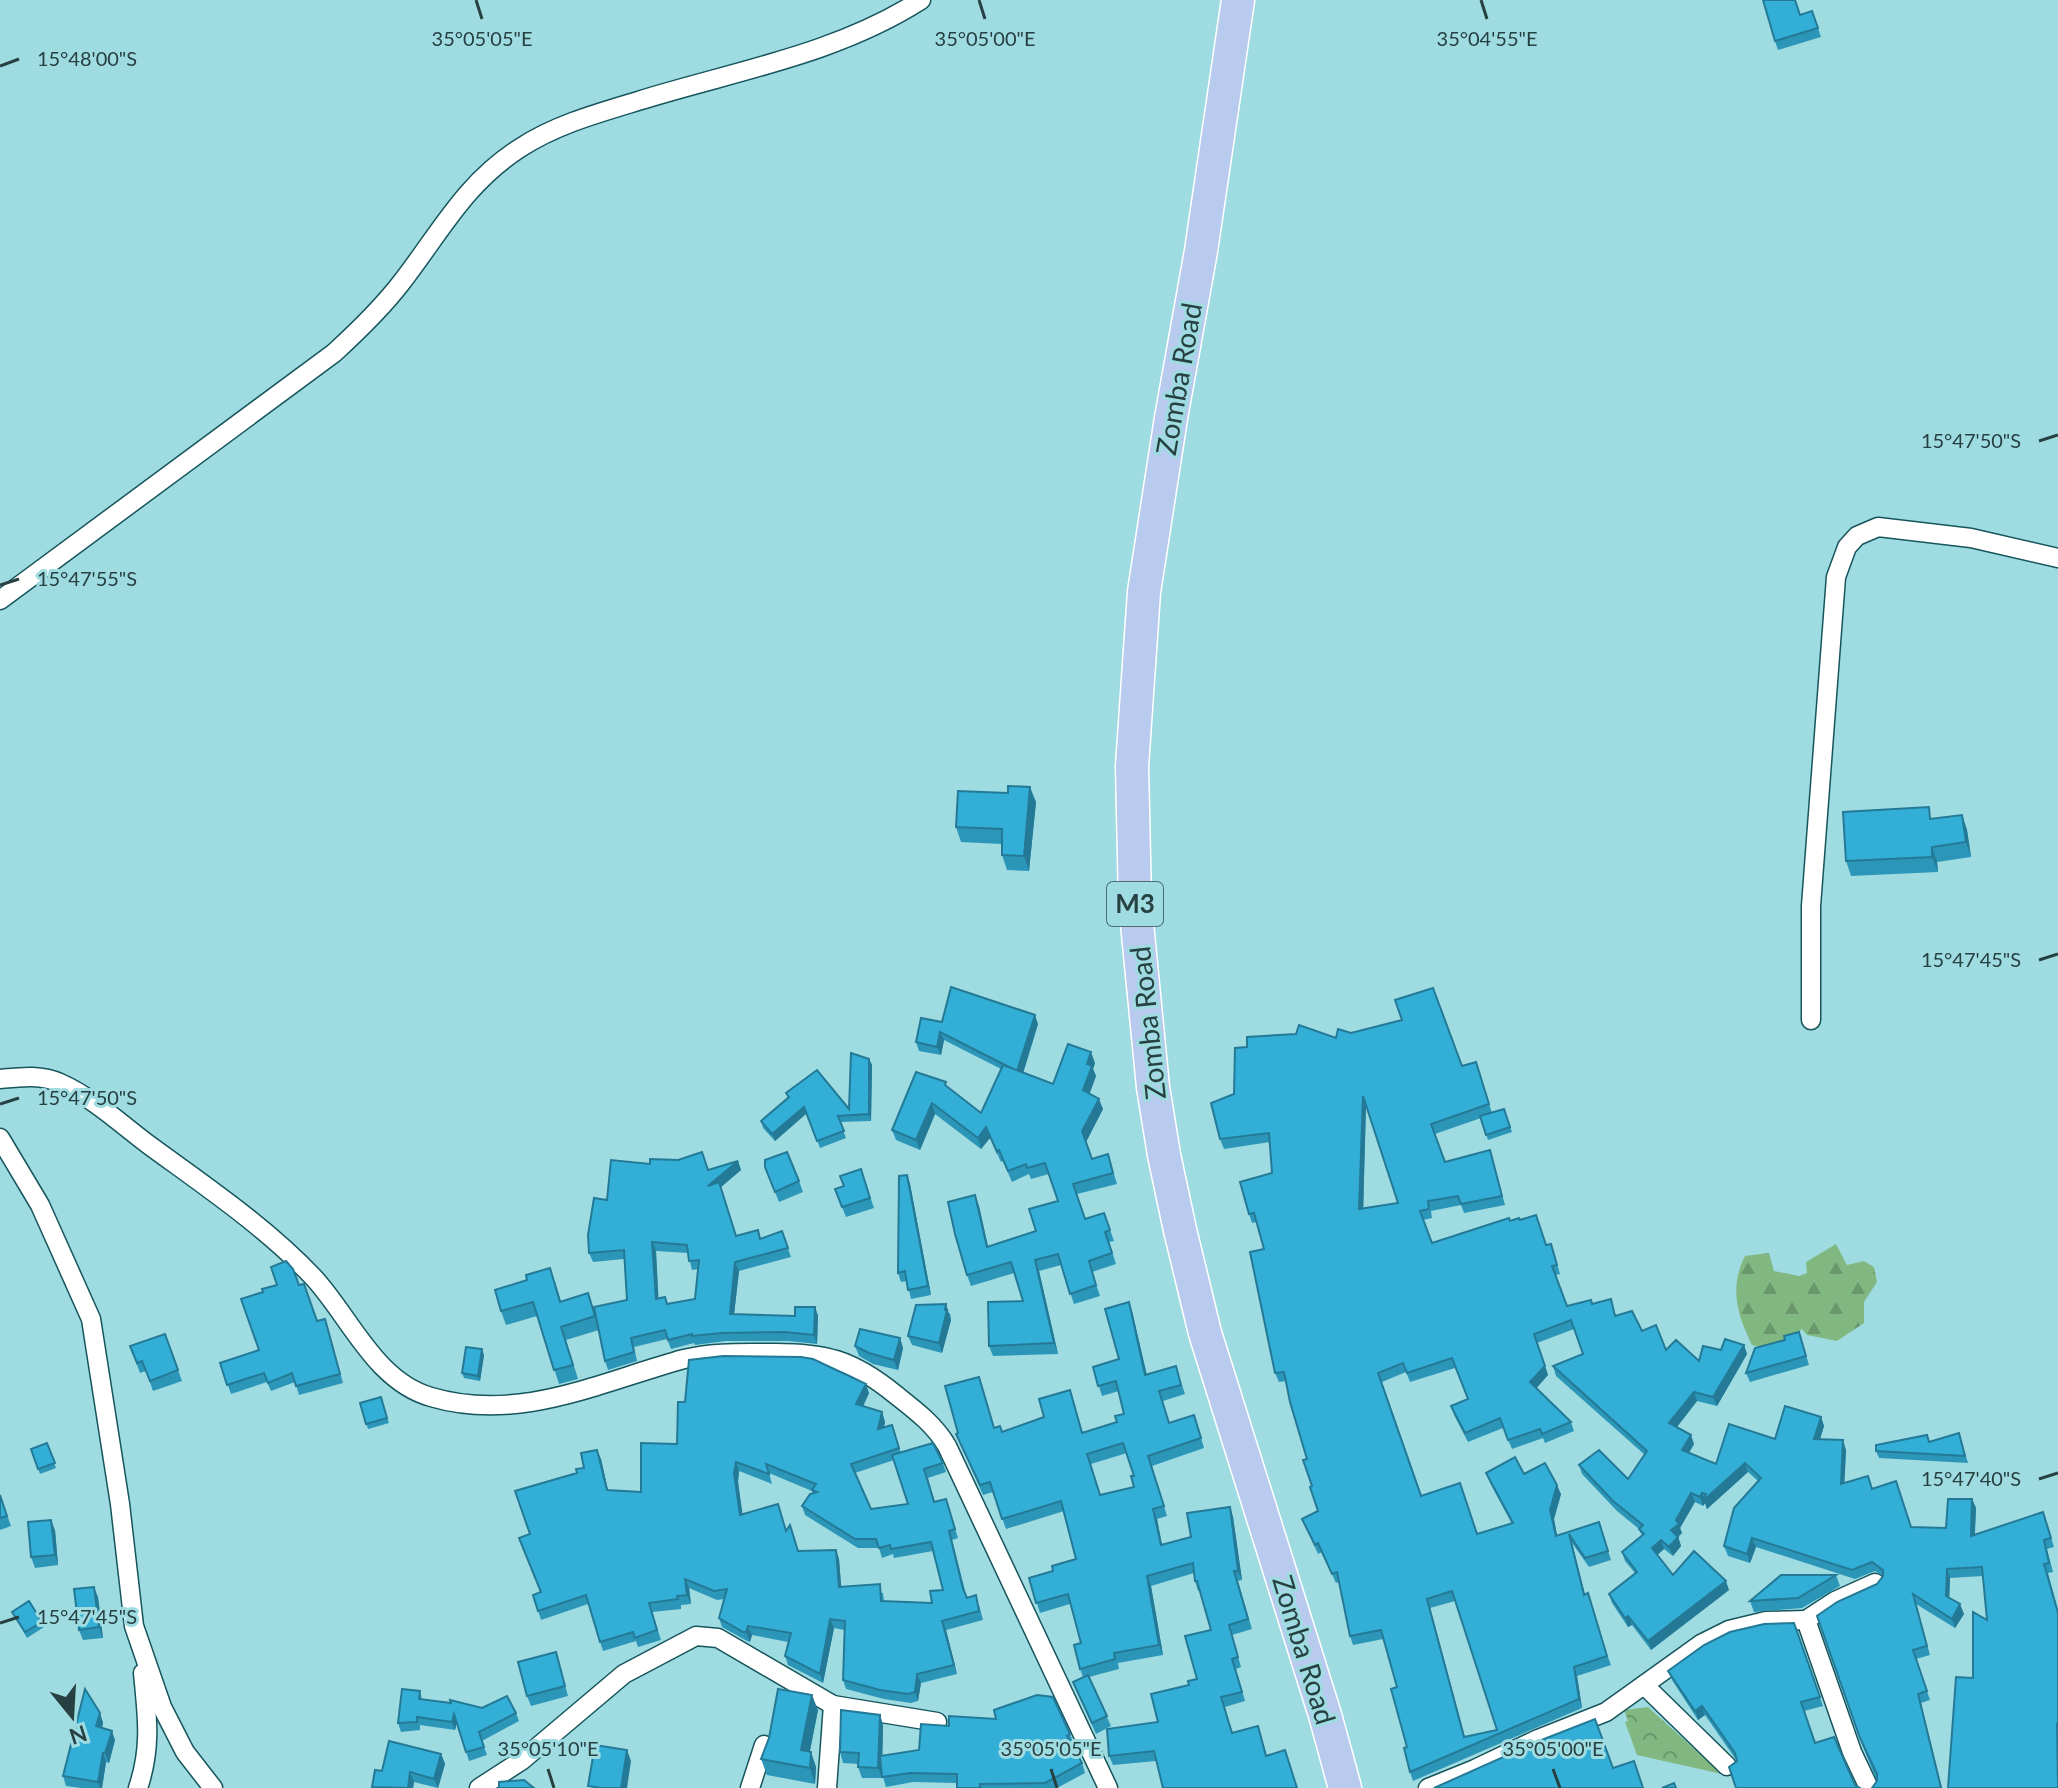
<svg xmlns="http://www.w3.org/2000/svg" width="2058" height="1788" viewBox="0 0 2058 1788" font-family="Lato,sans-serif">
  <defs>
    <pattern id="forest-firs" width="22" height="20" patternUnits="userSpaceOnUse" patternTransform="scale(2)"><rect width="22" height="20" fill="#81b882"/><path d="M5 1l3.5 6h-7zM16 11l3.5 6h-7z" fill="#6a976c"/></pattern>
    <pattern id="park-crowns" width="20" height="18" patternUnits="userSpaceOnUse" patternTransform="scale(2)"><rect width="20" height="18" fill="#81b882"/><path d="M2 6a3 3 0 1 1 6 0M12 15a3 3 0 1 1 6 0" fill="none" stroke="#6a976c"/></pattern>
  </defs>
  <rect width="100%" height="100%" fill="#9fdce2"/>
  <!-- forest -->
  <path fill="url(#forest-firs)" d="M1836 1244 1847 1265 1864 1261 1874 1267 1877 1282 1864 1302V1323L1837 1341 1807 1335 1802 1329 1791 1340 1771 1350 1752 1345C1737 1315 1729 1287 1745 1256L1769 1253 1774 1271 1799 1276 1807 1273 1806 1262Z"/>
  <!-- park -->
  <path fill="url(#park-crowns)" d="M1648 1707 1722 1774 1637 1755 1625 1722 1628 1721 1624 1710Z"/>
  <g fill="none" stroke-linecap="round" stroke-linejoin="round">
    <!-- minor casing -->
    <g stroke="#16555c" stroke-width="21">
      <g id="minor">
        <path d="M0 600 334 353C358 331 381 309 401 283 440 233 464 184 520 148 555 125 598 113 638 101 734 71 835 55 921 0"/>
        <path d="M1811 1020V906L1836 577 1847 547 1857 536 1878 527 1971 538 2058 558"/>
        <path d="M0 1079C20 1077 41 1074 60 1083 92 1097 121 1124 149 1145 205 1186 266 1227 314 1278 350 1317 375 1381 431 1397 519 1423 600 1382 684 1359 712 1352 740 1353 768 1353 824 1352 852 1359 896 1395 915 1410 935 1425 947 1446L1108 1788"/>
        <path d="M0 1138 40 1205 91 1319 120 1504 134 1626 162 1707 185 1752 213 1788"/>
        <path d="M1806 1620 1835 1601 1875 1583"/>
        <path d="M1644 1685 1727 1766"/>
        <path d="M138 1788C152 1747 147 1715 143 1673"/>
        <path d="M479 1788 521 1761 624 1674 696 1636 718 1638 833 1705 937 1722"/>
        <path d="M750 1788 764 1745"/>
        <path d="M827 1788 833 1705"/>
        <path d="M1428 1788 1475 1769 1538 1739 1606 1712 1701 1644 1729 1630 1766 1621 1806 1620 1852 1752 1869 1788"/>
      </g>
    </g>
    <!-- trunk casing -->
    <g stroke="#fff" stroke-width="35">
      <path id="trunk" d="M1238 0 1201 251 1171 418 1144 592 1132 766 1135 903 1153 1087 1164 1155 1180 1230 1205 1333 1325 1715 1345 1788"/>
    </g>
    <!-- minor -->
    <use href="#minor" stroke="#fff" stroke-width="18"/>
    <!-- trunk -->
    <use href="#trunk" stroke="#b8caee" stroke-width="32"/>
  </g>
  <!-- wall -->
  <g fill="#2c96b9" fill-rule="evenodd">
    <path d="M1812 11 1821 37 1778 50 1775 41 1800 15Z"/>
    <path d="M1036 802 1029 871 1007 870 1002 855V844L961 842 956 827Z"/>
    <path d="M1962 815 1967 830 1971 857 1937 862 1938 872 1851 876 1846 861 1934 819Z"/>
    <path d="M942 1022 1038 1024 1023 1073 1053 1084 1095 1063 1093 1069 1096 1076 1089 1094 1103 1109 1086 1142 1092 1159 1108 1154 1117 1184 1077 1194 1086 1219 1104 1213 1114 1241 1109 1242 1116 1264 1092 1272 1100 1296 1074 1304 1061 1265 1039 1271 1058 1354 993 1356 989 1346 1023 1301 1014 1273 971 1286 967 1275 975 1195 979 1206 988 1246 1036 1231 1058 1201 1049 1174 1031 1179 1029 1174 1012 1182 1003 1161 1001 1162 990 1138 981 1149 935 1114 920 1150 896 1140 892 1130 947 1087 981 1113 1001 1069 944 1040 941 1055 919 1051 916 1042Z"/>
    <path d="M1336 1038 1462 1066 1476 1062 1492 1113 1506 1114 1512 1132 1488 1140 1481 1118 1435 1134 1445 1162 1490 1150 1505 1205 1464 1213 1461 1205 1431 1211 1432 1218 1423 1220 1432 1243 1510 1221 1520 1220 1554 1253 1560 1274 1556 1275 1567 1306 1592 1304 1616 1316 1642 1331 1666 1350 1699 1361 1721 1350 1744 1345 1747 1354 1717 1406 1697 1401 1677 1427 1694 1444 1689 1453 1716 1464 1775 1439 1821 1417 1824 1426 1820 1440 1846 1450 1844 1483 1872 1489 1911 1527 1946 1528 1972 1499 1976 1508 1975 1534 2043 1512 2054 1547 2047 1549 2053 1572 2048 1573 2058 1610V1788L1973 1678 1987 1620 1983 1576 1950 1578 1949 1598 1964 1614 1955 1628 1916 1604 1930 1655 1916 1659 1930 1700 1921 1703 1877 1781 1863 1747 1817 1616 1877 1584 1883 1576 1875 1571 1855 1579 1756 1547 1750 1563 1728 1556 1724 1546 1758 1481 1748 1472 1707 1509 1705 1503 1703 1506 1695 1502 1680 1528 1682 1533 1678 1536 1681 1546 1673 1556 1664 1549 1657 1555 1673 1575 1729 1590 1651 1650 1632 1625 1628 1627 1612 1603 1609 1594 1635 1573 1625 1561 1622 1552 1642 1536 1639 1529 1617 1511 1582 1474 1579 1465 1628 1479 1645 1455 1556 1376 1553 1366 1583 1354 1574 1329 1537 1343 1548 1375 1536 1388 1571 1422 1574 1431 1545 1443 1543 1438 1512 1449 1503 1428 1468 1442 1454 1415 1451 1406 1468 1399 1455 1368 1410 1382 1406 1372 1382 1382 1422 1496 1477 1534 1512 1524 1490 1483 1486 1473 1524 1474 1561 1494 1554 1519 1557 1536 1599 1522 1611 1560 1589 1567 1572 1543 1585 1594 1611 1665 1577 1676 1582 1708 1413 1781 1410 1772 1397 1687 1383 1639 1353 1645 1350 1636 1339 1582 1336 1583 1322 1552 1318 1554 1302 1519 1318 1511 1307 1459 1286 1381 1279 1382 1275 1373 1264 1249 1257 1222 1252 1223 1249 1214 1272 1173 1270 1142 1224 1149 1220 1139 1247 1047ZM1366 1106 1398 1203 1363 1208ZM1455 1601 1497 1730 1465 1737 1430 1608Z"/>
    <path d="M869 1059 872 1065 871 1121 840 1122 846 1138 820 1148 807 1113 775 1141 763 1128 761 1121 788 1098 786 1093 849 1109Z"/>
    <path d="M738 1161 741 1170 721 1187 736 1236 761 1239 782 1231 791 1257 739 1271 734 1315 795 1316 815 1307 818 1316 817 1344 788 1341H726L695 1345 694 1343 671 1349 667 1339 634 1347 637 1361 608 1370 605 1361 599 1330 566 1340 578 1379 559 1384 537 1316 506 1325 501 1311 555 1281 561 1301 593 1306 597 1319 627 1300 624 1259 593 1262 589 1253 607 1200ZM656 1251 688 1253 692 1270 698 1269 695 1299 668 1304 658 1299Z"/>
    <path d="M765 1167 799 1181 803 1192 779 1202Z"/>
    <path d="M861 1169 874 1208 846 1217 835 1189 844 1186Z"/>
    <path d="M907 1175 910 1184 931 1295 911 1299 907 1281 901 1282 898 1273Z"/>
    <path d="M277 1285H299L317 1321 328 1328 343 1383 299 1395 295 1382 271 1391 267 1382 231 1394 220 1363 259 1350 263 1292Z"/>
    <path d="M1132 1311 1147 1375 1179 1376 1185 1394 1163 1401 1169 1423 1194 1415 1204 1448 1152 1466 1167 1516 1157 1519 1162 1545 1191 1537 1230 1507 1233 1517 1242 1580 1238 1581 1252 1629 1232 1635 1241 1667 1236 1669 1245 1701 1225 1707 1232 1733 1258 1726 1267 1756 1298 1788 1156 1761 1113 1765 1109 1756 1158 1722 1189 1685 1197 1679 1211 1630 1200 1591H1198L1195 1581 1194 1573 1151 1586 1163 1655 1118 1663 1119 1669 1089 1677 1111 1726 1096 1734 1073 1682 1083 1677 1080 1669 1081 1643 1070 1604 1040 1613 1029 1578 1053 1571 1076 1559 1064 1511 1006 1529 993 1492 983 1495 956 1434 958 1433 982 1386 994 1428 1002 1432 1044 1417 1070 1390 1083 1433 1117 1422 1124 1414 1119 1391 1102 1396 1093 1367 1119 1359ZM1127 1453 1134 1476V1487L1100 1495 1091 1464Z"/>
    <path d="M950 1313 951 1320 942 1353 912 1345 908 1336Z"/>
    <path d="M1799 1332 1809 1365 1750 1382 1746 1373 1785 1340Z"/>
    <path d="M165 1334 182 1381 153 1391 146 1371 140 1373 130 1346Z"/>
    <path d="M900 1338 903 1348 898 1370 873 1364 859 1356 855 1346Z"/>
    <path d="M484 1355 480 1381 464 1378 462 1373Z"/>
    <path d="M869 1393 863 1406 882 1412 885 1422 884 1427 892 1425 901 1453 943 1463 946 1472 928 1478 935 1502 949 1508 958 1538 952 1540 966 1594 967 1598 979 1605 983 1620 946 1630 957 1674 921 1683 918 1701 911 1703 884 1699 846 1689 843 1680 844 1630 834 1628 823 1683 788 1665 785 1656 788 1642 752 1635 750 1642 747 1641 722 1627 719 1618 724 1599 717 1600 689 1588 691 1604 681 1605V1609L652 1612 661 1640 638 1647 636 1641 603 1651 588 1604 541 1620 533 1595 541 1592 530 1534 577 1473 584 1468 601 1459 608 1490 641 1492 677 1444ZM894 1460 908 1504 871 1509 855 1473ZM739 1471 772 1484 769 1473 812 1491 813 1493 802 1506 805 1515 858 1548H879L882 1558 893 1554 894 1558 933 1551 943 1590 932 1603 884 1601 883 1593 841 1587 839 1559 836 1550 798 1551 786 1530 742 1514 738 1482Z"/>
    <path d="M381 1397 389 1423 368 1429 360 1403Z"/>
    <path d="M1959 1433 1968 1463 1879 1458 1876 1451 1927 1435 1930 1442Z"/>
    <path d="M47 1443 56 1468 40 1474 31 1449Z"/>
    <path d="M0 1495 11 1526 0 1530Z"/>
    <path d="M55 1530 58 1565 35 1568 31 1557Z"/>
    <path d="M1836 1575 1840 1586 1802 1608 1754 1612 1750 1601Z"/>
    <path d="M98 1597 103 1638 83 1640 79 1630Z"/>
    <path d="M12 1612 42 1622 44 1627 27 1638Z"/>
    <path d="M1794 1623 1823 1706 1804 1711 1816 1743 1855 1785 1737 1761 1705 1715 1698 1720 1672 1680 1668 1671Z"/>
    <path d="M556 1652 568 1696 531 1706 527 1696Z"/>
    <path d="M420 1691 422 1699 516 1713 519 1721 482 1741 487 1755 469 1761 457 1723 455 1730 420 1725V1730L401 1732 398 1723Z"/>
    <path d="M818 1710 810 1751 816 1767 815 1784 767 1775 761 1759Z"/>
    <path d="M100 1713 103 1723 102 1728 115 1740 109 1763 106 1762 102 1788H81L66 1786 63 1776Z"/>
    <path d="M880 1715 883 1725 882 1756 1070 1734 1074 1744 1072 1745 1082 1763 1085 1773 1057 1788H957V1783L913 1782 886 1787 882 1774V1778H862L858 1767 859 1764 843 1763 840 1752Z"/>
    <path d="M441 1754 445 1764 438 1788 414 1782 413 1788H373L382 1771Z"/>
  </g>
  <!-- shaded-wall -->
  <g fill="#247a96">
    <path d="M1030 787 1036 802 1029 871 1024 856Z"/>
    <path d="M1962 815 1967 830 1971 857 1966 842Z"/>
    <path d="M1932 847 1937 862 1938 872 1932 857Z"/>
    <path d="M1035 1015 1038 1024 1021 1080 1017 1071Z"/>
    <path d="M940 1032 944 1040 941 1055 937 1047Z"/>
    <path d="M1091 1052 1095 1063 1093 1069 1096 1076 1087 1101 1083 1090 1087 1064Z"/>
    <path d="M869 1059 872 1065 871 1121 869 1114Z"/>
    <path d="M1363 1096 1366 1105 1363 1218 1359 1209Z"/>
    <path d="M1099 1099 1103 1109 1086 1142 1082 1131Z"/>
    <path d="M932 1103 935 1114 920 1150 916 1140Z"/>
    <path d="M804 1107 807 1113 775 1141 772 1134Z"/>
    <path d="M986 1127 990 1138 981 1149 978 1138Z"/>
    <path d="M738 1161 741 1170 721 1187 708 1186Z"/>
    <path d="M907 1175 910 1184 931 1295 928 1286Z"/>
    <path d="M975 1195 979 1206 990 1257 987 1247Z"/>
    <path d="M652 1242 656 1251 659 1308 656 1299Z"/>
    <path d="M1035 1260 1039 1271 1058 1354 1054 1343Z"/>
    <path d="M735 1262 739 1271 733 1323 730 1314Z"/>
    <path d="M1129 1302 1132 1311 1149 1385 1145 1375Z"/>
    <path d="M946 1304 951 1320 942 1353 939 1343Z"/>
    <path d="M815 1307 818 1316 817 1344 814 1335Z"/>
    <path d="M1534 1334 1548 1375 1534 1391 1530 1382Z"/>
    <path d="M900 1338 903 1348 898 1370 894 1360Z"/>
    <path d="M1744 1345 1747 1354 1717 1406 1713 1397Z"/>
    <path d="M482 1349 484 1355 480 1381 478 1376Z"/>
    <path d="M866 1384 869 1393 860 1413 856 1404Z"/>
    <path d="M1694 1392 1697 1401 1673 1432 1669 1423Z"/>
    <path d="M882 1412 885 1422 881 1438 878 1429Z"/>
    <path d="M1821 1417 1824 1426 1817 1448 1814 1439Z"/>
    <path d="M1691 1435 1694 1444 1685 1459 1682 1450Z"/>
    <path d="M1843 1440 1846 1450 1844 1493 1841 1484Z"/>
    <path d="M597 1450 601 1459 610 1500 607 1490Z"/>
    <path d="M736 1462 739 1471 738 1482 744 1524 740 1515 734 1473Z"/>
    <path d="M1745 1463 1748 1472 1707 1509 1705 1503 1703 1506 1700 1497 1702 1493 1705 1500Z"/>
    <path d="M1557 1485 1561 1494 1554 1519 1559 1546 1550 1510Z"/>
    <path d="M1691 1493 1695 1502 1680 1528 1682 1533 1675 1540 1671 1530Z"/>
    <path d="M1972 1499 1976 1508 1974 1545 1971 1536Z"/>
    <path d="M1230 1507 1233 1517 1242 1580 1238 1571Z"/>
    <path d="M1153 1509 1157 1519 1164 1555 1161 1545Z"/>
    <path d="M51 1520 55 1530 58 1565 55 1555Z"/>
    <path d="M949 1531 952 1540 966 1598 963 1589Z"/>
    <path d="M1569 1534 1572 1543 1587 1604 1584 1595Z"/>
    <path d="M1678 1537 1681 1546 1673 1556 1669 1547Z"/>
    <path d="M1752 1538 1756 1547 1750 1563 1747 1554Z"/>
    <path d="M1661 1540 1664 1549 1655 1557 1652 1548Z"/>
    <path d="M836 1550 839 1559 842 1596 839 1587Z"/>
    <path d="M1947 1569 1950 1578 1949 1605 1946 1596Z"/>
    <path d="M1147 1576 1151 1586 1163 1655 1159 1645Z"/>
    <path d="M685 1579 689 1588 691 1604 687 1595Z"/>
    <path d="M1726 1581 1729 1590 1651 1650 1648 1641Z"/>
    <path d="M94 1587 98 1597 103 1638 99 1627Z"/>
    <path d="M1427 1599 1430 1608 1467 1746 1464 1737Z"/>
    <path d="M1960 1604 1964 1614 1955 1628 1952 1619Z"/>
    <path d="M1628 1616 1632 1625 1628 1627 1625 1618Z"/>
    <path d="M830 1619 834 1628 823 1683 820 1674Z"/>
    <path d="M942 1621 946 1630 957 1674 954 1665Z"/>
    <path d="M748 1626 752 1635 750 1642 746 1632Z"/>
    <path d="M1574 1667 1577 1676 1582 1708 1579 1699Z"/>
    <path d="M917 1674 921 1683 918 1701 915 1692Z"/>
    <path d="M1918 1694 1921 1703 1942 1788H1941Z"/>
    <path d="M812 1695 818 1710 807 1765 801 1750Z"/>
    <path d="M1702 1706 1705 1715 1698 1720 1695 1711Z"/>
    <path d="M100 1713 103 1723 100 1736 96 1726Z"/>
    <path d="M454 1714 457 1722 455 1730 452 1722Z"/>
    <path d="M880 1715 883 1725 882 1778 878 1768Z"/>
    <path d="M112 1731 115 1740 109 1763 105 1753Z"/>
    <path d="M627 1750 631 1761 627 1788H621Z"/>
    <path d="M811 1752 816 1767 815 1784 810 1768Z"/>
    <path d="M103 1753 106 1762 102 1788H100L98 1782Z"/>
    <path d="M441 1754 445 1764 438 1788 434 1779Z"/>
    <path d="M410 1772 414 1782 413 1788H408Z"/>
  </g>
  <!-- building -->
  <g fill="#33afd7" stroke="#247a96" stroke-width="2" fill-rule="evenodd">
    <path d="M1763 0H1795L1800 15 1812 11 1818 28 1775 41Z"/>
    <path d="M1008 786 1030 787 1024 856 1002 855V829L956 827 958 791 1008 793Z"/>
    <path d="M1929 807 1930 819 1962 815 1966 842 1932 847V857L1846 861 1843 812Z"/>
    <path d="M951 987 1035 1015 1017 1071 940 1032 937 1047 916 1042 921 1018 942 1022Z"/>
    <path d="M1433 988 1462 1066 1476 1062 1489 1104 1431 1124 1445 1162 1490 1150 1502 1196 1461 1204 1458 1196 1428 1201 1429 1209 1420 1211 1432 1243 1509 1218 1510 1221 1519 1218 1520 1220 1536 1215 1546 1245 1551 1244 1557 1265 1552 1266 1567 1306 1591 1300 1592 1304 1611 1299 1615 1316 1632 1311 1642 1331 1656 1325 1666 1350 1676 1340 1699 1361 1703 1346 1721 1350 1725 1339 1744 1345 1713 1397 1694 1392 1669 1423 1691 1435 1682 1450 1716 1464 1729 1424 1775 1439 1785 1406 1821 1417 1814 1439 1843 1440 1841 1484 1868 1476 1872 1489 1896 1481 1911 1527 1946 1528 1948 1499H1972L1971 1536 2043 1512 2051 1538 2044 1540 2049 1563 2044 1564 2058 1613V1724H2057L2058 1788H1948L1956 1677 1973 1678V1612L1987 1620 1982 1567 1947 1569 1946 1596 1960 1604 1952 1619 1913 1594 1927 1646 1913 1650 1927 1691 1918 1694 1941 1788H1872L1877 1781V1774L1860 1738 1817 1616 1837 1602 1877 1584 1883 1576V1570L1872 1562 1852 1570 1752 1538 1747 1554 1724 1546 1734 1508 1761 1478 1745 1463 1704 1500 1706 1494 1702 1493 1700 1497 1691 1493 1676 1520 1679 1524 1671 1530 1678 1537 1669 1547 1661 1540 1652 1548 1673 1575 1694 1551 1726 1581 1648 1641 1628 1616 1625 1618 1609 1594 1637 1572 1622 1552 1644 1534 1639 1529 1643 1525 1613 1501 1579 1465 1599 1450 1628 1479 1647 1451 1553 1366 1583 1354 1571 1320 1534 1334 1545 1366 1530 1382 1571 1422 1542 1434 1540 1429 1508 1440 1500 1418 1465 1433 1451 1406 1468 1399 1452 1358 1407 1373 1403 1363 1378 1373 1421 1496 1460 1483 1477 1534 1513 1523 1486 1473 1515 1457 1524 1474 1545 1463 1557 1485 1550 1510 1556 1536 1599 1522 1608 1551 1585 1558 1569 1534 1584 1595 1588 1593 1607 1656 1574 1667 1579 1699 1410 1772 1404 1748 1407 1747 1391 1689 1397 1687 1381 1630 1350 1636 1337 1572 1332 1574 1318 1543 1315 1545 1302 1519 1318 1511 1310 1487 1312 1486 1303 1460 1307 1459 1290 1402 1284 1372 1275 1373 1250 1252 1264 1249 1254 1213 1249 1214 1240 1182 1272 1173 1269 1133 1220 1139 1211 1103 1234 1094 1235 1048 1247 1047V1037L1296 1034 1299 1025 1336 1038 1338 1029 1351 1033 1402 1020 1395 1000ZM1363 1096 1398 1203 1359 1209ZM1452 1591 1497 1730 1464 1737 1427 1599Z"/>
    <path d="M1068 1044 1091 1052 1087 1064 1092 1066 1083 1090 1099 1099 1082 1131 1092 1159 1108 1154 1113 1173 1073 1184 1085 1219 1104 1213 1110 1230 1105 1232 1112 1253 1089 1261 1096 1285 1070 1294 1058 1254 1035 1260 1054 1343 989 1346 988 1302 1023 1301 1011 1262 967 1275 955 1234 948 1202 975 1195 987 1247 1036 1231 1029 1209 1058 1201 1045 1163 1027 1168 1026 1164 1008 1171 999 1150 997 1152 986 1127 978 1138 932 1103 916 1140 892 1130 916 1072 946 1082 945 1085 981 1113 1003 1065 1053 1084Z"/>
    <path d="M851 1053 869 1059V1114L838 1116 844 1131 817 1141 804 1107 772 1134 761 1121 789 1097 786 1093 817 1070 849 1109Z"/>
    <path d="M1504 1109 1510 1127 1486 1135 1480 1116Z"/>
    <path d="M702 1152 708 1170 738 1161 708 1186 719 1182 736 1236 758 1230 760 1239 782 1231 788 1248 735 1262 730 1314 795 1316V1307H815L814 1335 785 1332 722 1333 692 1336V1334L668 1340 665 1330 631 1338 634 1352 605 1361 594 1307 627 1300 624 1250 589 1253 588 1235 594 1198 607 1200 611 1160 650 1164V1159L678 1160ZM652 1242 687 1245 689 1261 699 1260 695 1299 667 1304 665 1297 656 1299Z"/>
    <path d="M787 1152 799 1181 775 1192 765 1167V1160Z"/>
    <path d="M861 1169 870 1198 842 1207 835 1189 844 1186 840 1176Z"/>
    <path d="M907 1175 928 1286 908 1290 905 1271 898 1273 899 1176Z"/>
    <path d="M286 1261 293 1269 299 1285 304 1284 317 1321 325 1319 340 1374 296 1386 292 1373 268 1383 264 1373 227 1385 220 1363 259 1350 241 1299 263 1292 262 1289 277 1285 271 1267Z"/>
    <path d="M550 1268 560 1302 588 1293 595 1316 561 1327 573 1365 554 1370 533 1302 501 1311 495 1290 527 1280 526 1275Z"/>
    <path d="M1129 1302 1145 1375 1176 1366 1181 1385 1159 1391 1169 1423 1194 1415 1201 1438 1148 1456 1164 1506 1153 1509 1161 1545 1191 1537 1187 1513 1230 1507 1238 1571H1234L1248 1619 1229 1625 1238 1657 1232 1659 1242 1692 1221 1697 1232 1733 1258 1726 1266 1756 1285 1750 1297 1788H1163L1154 1751 1109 1756 1107 1729 1158 1722 1151 1694 1189 1685 1188 1681 1197 1679 1185 1636 1211 1630 1197 1581H1195L1193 1563 1147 1576 1159 1645 1114 1653 1115 1659 1080 1669 1074 1645 1081 1643 1068 1594 1036 1603 1029 1578 1053 1571 1052 1566 1076 1559 1061 1501 1002 1519 990 1482 980 1485 956 1434 958 1433 945 1386 979 1377 994 1428 1000 1426 1002 1432 1044 1417 1039 1399 1070 1390 1082 1433 1117 1422 1115 1416 1124 1414 1116 1381 1098 1386 1093 1367 1119 1359 1105 1309ZM1123 1443 1134 1476H1131L1134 1487 1100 1495 1087 1454Z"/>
    <path d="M946 1304 945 1310H947L939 1343 908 1336 916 1305Z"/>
    <path d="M860 1329 900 1338 894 1360 869 1353 855 1346Z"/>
    <path d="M1799 1332 1806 1356 1746 1373 1755 1348 1785 1340 1784 1336Z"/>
    <path d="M165 1334 178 1370 150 1381 142 1361 137 1363 130 1346Z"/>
    <path d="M466 1347 482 1349 478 1376 462 1373Z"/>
    <path d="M723 1356 801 1357 813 1359 866 1384 856 1404 882 1412 878 1429 892 1425 899 1448 851 1464 871 1509 908 1504 892 1455 933 1443 943 1463 924 1469 934 1502 946 1499 955 1529 949 1531 963 1589 967 1598 976 1595 979 1611 942 1621 954 1665 917 1674 915 1692 908 1694 880 1690 843 1680 845 1621 830 1619 820 1674 785 1656 791 1633 748 1626 746 1632H743L719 1618 727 1589 714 1591 685 1579 687 1595 677 1596 678 1599 649 1603 657 1630 635 1638 633 1632 600 1642 586 1595 538 1611 533 1595 541 1592 519 1538 530 1534 515 1491 577 1473 576 1469 584 1468 581 1453 597 1450 607 1490 641 1492V1443L677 1444 678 1402H685L689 1360ZM736 1462 769 1474 766 1464 816 1484 812 1490 817 1492 810 1494 802 1506 855 1539H876L879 1548 890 1545 891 1549 931 1542 943 1590 930 1591 932 1603 881 1601 880 1584 839 1587 836 1550 798 1551 790 1525 786 1531 778 1504 740 1515 734 1473Z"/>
    <path d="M381 1397 387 1418 366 1424 360 1403Z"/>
    <path d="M1959 1433 1965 1456 1876 1451V1445L1927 1435 1929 1442Z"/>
    <path d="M47 1443 55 1463 38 1469 31 1449Z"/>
    <path d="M0 1495 7 1516 0 1518Z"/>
    <path d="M51 1520 55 1555 31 1557 28 1522Z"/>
    <path d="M1781 1575H1836L1798 1598 1750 1601Z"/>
    <path d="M94 1587 99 1627 79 1630 74 1589Z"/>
    <path d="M29 1601 42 1622 25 1632 12 1612Z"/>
    <path d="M1794 1623 1820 1697 1801 1702 1815 1743 1834 1737 1855 1785 1860 1788H1736L1729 1767 1737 1761 1735 1753 1702 1706 1695 1711 1668 1671 1704 1645 1730 1632 1764 1624Z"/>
    <path d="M556 1652 565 1686 527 1696 518 1662Z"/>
    <path d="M1088 1675 1107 1716 1092 1723 1073 1682Z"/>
    <path d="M85 1689 100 1713 96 1726 112 1731 105 1753H103L98 1782 63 1776Z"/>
    <path d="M402 1689 420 1691 419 1699 451 1703 450 1700 482 1708 507 1696 516 1713 479 1732 484 1747 466 1752 454 1714 452 1722 417 1717V1722L398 1723Z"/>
    <path d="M778 1689 812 1695 801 1750 811 1752 810 1768 761 1759 769 1738Z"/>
    <path d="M1037 1695 1053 1697 1070 1734 1067 1736 1082 1763 1045 1783 980 1784V1788H957V1774L910 1773 882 1777 880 1756 919 1750 921 1724 949 1726V1716L996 1719 994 1710Z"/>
    <path d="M841 1710 880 1715 878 1768 858 1767 859 1753 840 1752Z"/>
    <path d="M1595 1719 1613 1768 1634 1761 1643 1788H1434L1539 1741Z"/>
    <path d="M389 1741 441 1754 434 1779 410 1772 408 1788 372 1787 375 1770 382 1771Z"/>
    <path d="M595 1745 627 1750 621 1788H601L588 1786Z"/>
    <path d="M524 1780 534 1788H499V1782Z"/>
    <path d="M1674 1783 1676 1788H1662Z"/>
  </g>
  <!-- ticks -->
  <path fill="none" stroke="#274042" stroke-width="3" d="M476 0 482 19M979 0 985 19M1481 0 1487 19M0 66 19 59M2039 441 2058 435M0 585 19 579M2039 960 2058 954M0 1104 19 1098M2039 1479 2058 1473M0 1623 19 1617M548 1769 554 1788M1051 1769 1057 1788M1553 1769 1560 1788"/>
  <g text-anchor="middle" stroke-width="6" stroke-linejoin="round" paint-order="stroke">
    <!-- shield labels -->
    <rect fill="#9fdce2" stroke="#4b6f72" stroke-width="2" x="1107" y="882" width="56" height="44" rx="6"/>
    <g font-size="26" font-weight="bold" fill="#274042">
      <text x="1135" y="913">M3</text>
    </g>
    <!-- street labels -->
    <g font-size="28" fill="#274042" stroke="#9fdce2">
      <text transform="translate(1179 379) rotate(-80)" y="10">Zomba Road</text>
      <text transform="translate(1148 1023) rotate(-96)" y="10">Zomba Road</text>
      <text transform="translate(1304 1650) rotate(73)" y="10">Zomba Road</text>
    </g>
  </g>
  <g font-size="20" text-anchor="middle" fill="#274042" stroke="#9fdce2" stroke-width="6" stroke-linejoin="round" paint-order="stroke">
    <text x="482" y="46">35°05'05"E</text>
    <text x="985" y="46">35°05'00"E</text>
    <text x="1487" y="46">35°04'55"E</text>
    <text x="87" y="66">15°48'00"S</text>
    <text x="1971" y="448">15°47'50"S</text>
    <text x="87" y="586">15°47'55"S</text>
    <text x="1971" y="967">15°47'45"S</text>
    <text x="87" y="1105">15°47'50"S</text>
    <text x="1971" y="1486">15°47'40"S</text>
    <text x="87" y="1624">15°47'45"S</text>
    <text x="548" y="1756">35°05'10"E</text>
    <text x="1051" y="1756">35°05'05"E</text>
    <text x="1553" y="1756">35°05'00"E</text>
  </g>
  <!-- north arrow -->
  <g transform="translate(72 1716) rotate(162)" stroke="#9fdce2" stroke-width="6" paint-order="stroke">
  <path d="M0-6L14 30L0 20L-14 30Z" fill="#274042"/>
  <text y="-12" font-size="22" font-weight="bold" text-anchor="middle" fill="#274042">N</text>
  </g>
</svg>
